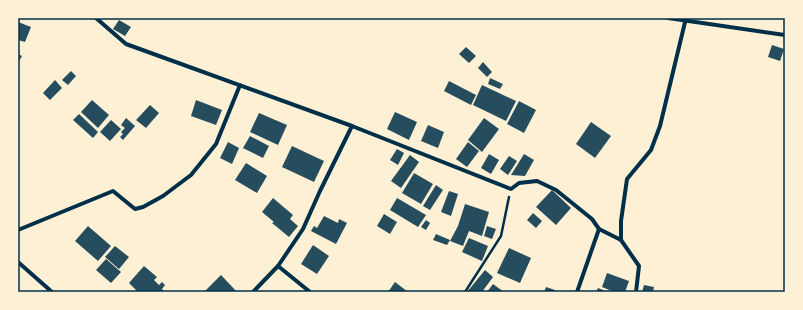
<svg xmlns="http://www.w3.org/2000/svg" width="803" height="310" viewBox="0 0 803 310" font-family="'IBM Plex Sans',sans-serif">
  <rect width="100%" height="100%" fill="#fdf0d5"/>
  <!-- building -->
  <g fill="#264d5e">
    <path d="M119 20 131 27 125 36 113 29Z"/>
    <path d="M18 22 31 27 25 42 18 40Z"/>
    <path d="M772 45 784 49 780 61 768 57Z"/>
    <path d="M466 47 476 56 469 63 459 54Z"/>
    <path d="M18 54 22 56 18 63Z"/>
    <path d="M483 62 492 72 487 77 478 68Z"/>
    <path d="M71 71 76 76 68 85 62 80Z"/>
    <path d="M490 78 503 84 500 89 488 84Z"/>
    <path d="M55 80 62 88 50 100 43 93Z"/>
    <path d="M449 81 476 95 471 105 444 91Z"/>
    <path d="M482 85 516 101 506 121 473 105Z"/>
    <path d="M92 100 109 115 98 128 81 112Z"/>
    <path d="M196 100 222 110 216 125 191 116Z"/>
    <path d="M519 101 536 110 524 133 507 124Z"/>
    <path d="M150 105 159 113 146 128 136 120Z"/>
    <path d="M395 112 417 122 409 140 387 129Z"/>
    <path d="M259 113 287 125 278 145 250 132Z"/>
    <path d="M79 114 98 132 93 138 73 120Z"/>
    <path d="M126 118 135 126 123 140 120 137 123 134 121 132 125 128 121 125Z"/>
    <path d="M484 118 499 129 482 152 468 140Z"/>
    <path d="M111 120 121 129 110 141 100 132Z"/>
    <path d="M591 122 611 136 595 158 576 144Z"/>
    <path d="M428 125 444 132 438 148 421 141Z"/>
    <path d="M250 136 269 146 263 158 243 148Z"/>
    <path d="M228 142 239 148 232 164 220 158Z"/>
    <path d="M468 142 479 151 467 167 456 159Z"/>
    <path d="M292 146 324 161 314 182 282 167Z"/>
    <path d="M397 149 404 153 398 165 390 160Z"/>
    <path d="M489 154 499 160 491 174 481 168Z"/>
    <path d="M524 154 534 160 525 176 511 175Z"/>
    <path d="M410 155 419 162 401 188 391 181Z"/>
    <path d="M509 156 517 161 508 175 500 169Z"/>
    <path d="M246 163 267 176 257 193 235 180Z"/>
    <path d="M414 173 433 184 421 204 402 193Z"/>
    <path d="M436 185 443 190 430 210 423 206Z"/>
    <path d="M552 190 571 208 556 225 536 207Z"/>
    <path d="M449 191 458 194 451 216 441 212Z"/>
    <path d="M273 198 293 215 290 219 298 226 289 237 272 223 274 222 262 212Z"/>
    <path d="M397 198 426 215 418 227 390 210Z"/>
    <path d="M465 204 489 212 482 236 469 231 463 246 450 241 458 226Z"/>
    <path d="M533 213 542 221 536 228 527 220Z"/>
    <path d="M384 214 397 222 390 234 377 226Z"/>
    <path d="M324 216 338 223 339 219 347 223 336 244 311 231 314 226 317 228Z"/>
    <path d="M426 220 430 223 426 230 421 227Z"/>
    <path d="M88 226 111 246 98 261 75 241Z"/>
    <path d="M487 226 496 229 492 239 484 236Z"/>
    <path d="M436 234 450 240 447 245 433 240Z"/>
    <path d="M469 238 488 246 482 261 462 252Z"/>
    <path d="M313 245 329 256 317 274 301 264Z"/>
    <path d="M115 246 129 257 119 269 105 257Z"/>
    <path d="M509 248 531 258 520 283 497 273Z"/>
    <path d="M106 259 121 272 111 283 96 270Z"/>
    <path d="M144 266 157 277 154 280 159 285 162 282 165 285 162 289 164 291 162 292H138L129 283Z"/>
    <path d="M485 270 493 277 482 292H467Z"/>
    <path d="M607 273 629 281 625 292H614L602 287Z"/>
    <path d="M221 275 237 292H204Z"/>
    <path d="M395 282 408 292H388Z"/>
    <path d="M493 284 504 292H487Z"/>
    <path d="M644 285 654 287 653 292H642Z"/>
    <path d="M546 287 555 290 554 292H544Z"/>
    <path d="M598 288 608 292H596Z"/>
  </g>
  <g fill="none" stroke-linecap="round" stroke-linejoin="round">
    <!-- path -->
    <path stroke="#003049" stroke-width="2.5" d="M465 292 501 236 509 197"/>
    <!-- minor -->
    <g stroke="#003049" stroke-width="4">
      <path d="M96 18 126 44 352 126 511 189 519 183 537 181 556 190 592 219 599 229 621 240 639 266 636 292"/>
      <path d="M668 18 785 35"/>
      <path d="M18 230 113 191 135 209 143 207 163 196 191 175 216 144 240 85"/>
      <path d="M621 240V221L627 179 651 150 660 126 686 18"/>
      <path d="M18 262 52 292"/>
      <path d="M278 266 310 292"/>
      <path d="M253 292 278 266 303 229 320 191 352 126"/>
      <path d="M577 292 599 229"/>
    </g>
  </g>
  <!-- border -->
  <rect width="803" height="310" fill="none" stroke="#fdf0d5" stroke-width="38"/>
  <rect x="19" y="19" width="765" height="272" fill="none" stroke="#003049" stroke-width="1.5"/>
</svg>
